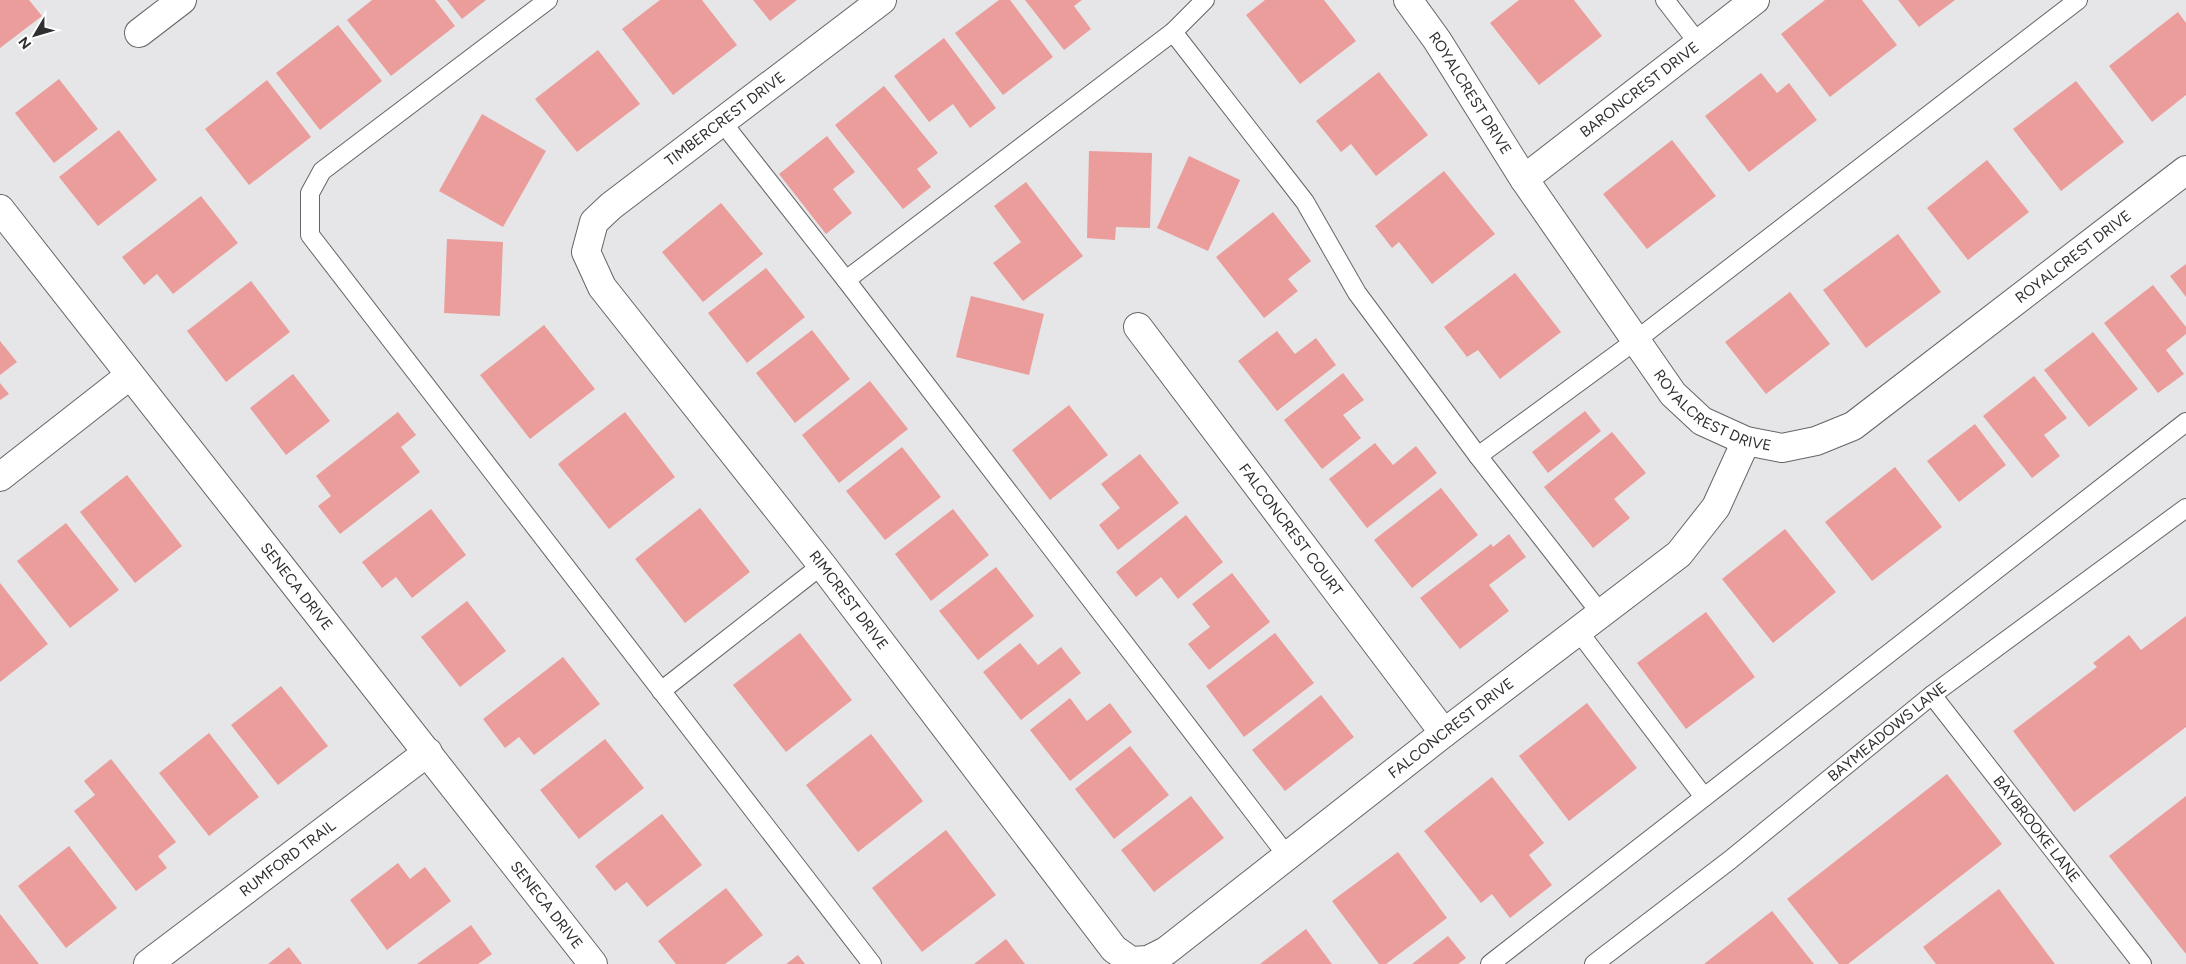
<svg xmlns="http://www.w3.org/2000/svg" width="2186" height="964" viewBox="0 0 2186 964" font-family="Figtree,sans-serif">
  <rect width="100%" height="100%" fill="#e6e6e9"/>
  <!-- building -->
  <g fill="#ea9d9a">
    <path d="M0 0H29L42 16 0 48Z"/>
    <path d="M372 0H435L455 26 391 76 347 20Z"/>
    <path d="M447 0H486L462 19Z"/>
    <path d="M660 0H702L737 45 673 95 622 29Z"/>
    <path d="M753 0H797L770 21Z"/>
    <path d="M999 0H1010L1053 57 1003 95 955 33Z"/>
    <path d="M1025 0H1082L1074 6 1091 29 1064 50Z"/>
    <path d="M1265 0H1324L1356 41 1300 84 1246 15Z"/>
    <path d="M1519 0H1574L1602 36 1539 85 1490 23Z"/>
    <path d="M1825 0H1862L1897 45 1830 97 1781 34Z"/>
    <path d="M1898 0H1955L1919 27Z"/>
    <path d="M2178 12 2186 23V95L2152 122 2109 66Z"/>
    <path d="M338 25 382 81 320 130 276 73Z"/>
    <path d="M944 38 996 108 970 128 953 104 929 122 894 76Z"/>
    <path d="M598 50 640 104 577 152 535 99Z"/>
    <path d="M1379 72 1428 135 1376 176 1351 144 1341 152 1316 121Z"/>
    <path d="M1761 73 1777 93 1789 83 1817 120 1749 172 1705 116Z"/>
    <path d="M59 79 98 129 54 163 15 113Z"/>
    <path d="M267 80 311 137 249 185 205 129Z"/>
    <path d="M2076 81 2124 142 2061 191 2013 129Z"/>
    <path d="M884 86 938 153 917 169 931 187 903 209 835 125Z"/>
    <path d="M482 114 546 151 503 227 439 191Z"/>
    <path d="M119 130 157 180 98 226 59 177Z"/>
    <path d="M827 136 855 172 833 189 852 213 826 234 779 174Z"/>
    <path d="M1672 140 1716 196 1647 249 1603 194Z"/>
    <path d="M1089 151 1152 153 1150 228 1116 227 1115 240 1087 238Z"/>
    <path d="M1189 156 1240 180 1208 251 1157 228Z"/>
    <path d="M1987 160 2029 212 1968 260 1927 208Z"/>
    <path d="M1444 171 1495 234 1432 284 1399 242 1392 248 1375 226Z"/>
    <path d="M1026 182 1083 256 1023 301 993 263 1021 242 994 206Z"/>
    <path d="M201 196 238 243 173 294 157 274 144 285 122 257Z"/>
    <path d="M721 203 763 254 703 302 662 252Z"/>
    <path d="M1273 212 1311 261 1288 279 1298 291 1264 318 1216 257Z"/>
    <path d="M1898 234 1941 292 1866 348 1823 290Z"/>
    <path d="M447 239 503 242 500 316 444 313Z"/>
    <path d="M2186 264V297L2170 276Z"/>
    <path d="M766 268 805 317 747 363 708 313Z"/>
    <path d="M1515 273 1561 332 1500 379 1478 350 1467 357 1444 327Z"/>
    <path d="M251 281 290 332 226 382 187 331Z"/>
    <path d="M2153 285 2186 327V334L2166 350 2184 374 2158 393 2104 323Z"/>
    <path d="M1790 292 1830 344 1766 394 1725 342Z"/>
    <path d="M971 296 1044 314 1029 375 956 357Z"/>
    <path d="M544 325 595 389 530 439 480 375Z"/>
    <path d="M812 330 850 379 795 423 756 373Z"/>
    <path d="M1277 331 1295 354 1316 338 1336 365 1277 411 1238 361Z"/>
    <path d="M2093 332 2138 389 2089 427 2044 370Z"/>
    <path d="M0 341 17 362 0 375Z"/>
    <path d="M1343 373 1364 400 1343 415 1361 438 1322 469 1284 420Z"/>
    <path d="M293 374 330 421 286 455 250 408Z"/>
    <path d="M2034 376 2067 418 2044 435 2060 456 2032 478 1983 416Z"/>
    <path d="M870 381 908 429 839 483 802 435Z"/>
    <path d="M0 383 9 394 0 400Z"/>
    <path d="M1069 405 1108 455 1050 500 1012 450Z"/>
    <path d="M1585 411 1601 431 1548 473 1532 452Z"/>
    <path d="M398 412 416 435 401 447 420 472 340 534 318 506 331 496 316 476Z"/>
    <path d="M625 412 675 477 609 529 558 464Z"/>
    <path d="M1975 424 2006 465 1959 502 1927 461Z"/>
    <path d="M1612 432 1646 473 1614 499 1630 518 1593 548 1544 487Z"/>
    <path d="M1375 443 1393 465 1416 446 1437 473 1367 528 1329 479Z"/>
    <path d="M902 447 941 497 885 540 846 491Z"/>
    <path d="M1140 454 1179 503 1118 550 1099 525 1120 508 1101 484Z"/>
    <path d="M1895 467 1942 527 1872 581 1825 522Z"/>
    <path d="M127 475 182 546 135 583 80 512Z"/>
    <path d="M1441 488 1478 535 1412 588 1374 540Z"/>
    <path d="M700 508 750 572 685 623 635 559Z"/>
    <path d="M431 509 466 555 412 598 396 577 382 588 362 562Z"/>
    <path d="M953 509 989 555 931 601 895 554Z"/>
    <path d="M1186 515 1223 562 1178 599 1161 577 1136 597 1116 572Z"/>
    <path d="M66 523 119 590 70 628 17 561Z"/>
    <path d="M1785 529 1836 592 1773 643 1722 579Z"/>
    <path d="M1509 534 1526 557 1489 585 1509 611 1460 649 1420 598 1491 544 1493 547Z"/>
    <path d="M996 567 1034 616 978 660 939 611Z"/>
    <path d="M1232 573 1270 622 1209 670 1188 644 1210 627 1192 604Z"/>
    <path d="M0 583 48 644 0 682Z"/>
    <path d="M467 601 506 651 460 687 421 637Z"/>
    <path d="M1706 612 1755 677 1686 729 1637 663Z"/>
    <path d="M2186 616V727L2074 812 2013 731 2097 667 2093 663 2129 635 2141 650Z"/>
    <path d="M800 633 852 700 786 752 733 685Z"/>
    <path d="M1275 633 1314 683 1244 737 1206 686Z"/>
    <path d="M1020 643 1038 665 1061 647 1081 673 1021 720 983 672Z"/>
    <path d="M563 657 600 704 534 755 519 737 505 748 483 719Z"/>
    <path d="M281 686 328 746 278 785 231 725Z"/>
    <path d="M1321 695 1354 737 1285 791 1252 750Z"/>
    <path d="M1070 698 1087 721 1110 703 1132 732 1070 781 1030 730Z"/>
    <path d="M1587 703 1637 768 1569 821 1519 756Z"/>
    <path d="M209 733 259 797 209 836 159 773Z"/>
    <path d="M871 734 923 801 858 852 806 785Z"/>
    <path d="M605 739 644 788 579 839 540 790Z"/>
    <path d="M1130 746 1169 795 1114 839 1075 789Z"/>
    <path d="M111 759 176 842 158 856 167 868 136 891 74 811 95 795 84 781Z"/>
    <path d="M1947 774 2002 844 1848 964H1839L1787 899Z"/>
    <path d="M1492 777 1544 843 1529 855 1552 885 1510 918 1492 894 1481 903 1424 831Z"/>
    <path d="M1191 796 1224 838 1154 892 1121 850Z"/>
    <path d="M2186 796V954L2109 856Z"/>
    <path d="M662 814 702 865 647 907 627 882 615 891 595 866Z"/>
    <path d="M946 830 996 895 922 952 872 888Z"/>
    <path d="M69 846 117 908 66 948 18 886Z"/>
    <path d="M1398 852 1447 918 1386 964H1379L1332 901Z"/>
    <path d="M398 863 410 879 425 867 451 901 387 950 350 900Z"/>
    <path d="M726 888 763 935 725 964H676L658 941Z"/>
    <path d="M1999 889 2055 964H1936L1923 947Z"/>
    <path d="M1772 911 1814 964H1704Z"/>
    <path d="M0 914 39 964H0Z"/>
    <path d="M471 925 492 954 478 964H417Z"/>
    <path d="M1306 929 1332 964H1260Z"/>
    <path d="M1448 936 1466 958 1458 964H1412Z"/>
    <path d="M1006 939 1025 964H974Z"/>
    <path d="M289 947 302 964H268Z"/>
    <path d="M798 955 805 964H786Z"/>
  </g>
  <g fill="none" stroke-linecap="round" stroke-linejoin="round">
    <!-- lane casing -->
    <g stroke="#656568" stroke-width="20">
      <g id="lane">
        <path d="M548 0 322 171 310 193V235L872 964"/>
        <path d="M1665 0 1699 44"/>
        <path d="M1173 32 1305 202 1357 293 1478 456 1602 615"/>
        <path d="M722 122 846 280 1288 857"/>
        <path d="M846 280 1173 32 1205 0"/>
        <path d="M1478 456 1635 341 2078 0"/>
        <path d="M1579 632 1704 797"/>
        <path d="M661 691 822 565"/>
        <path id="s1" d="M1932 695 2142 964"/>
        <path d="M1490 964 2186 422"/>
        <path id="s2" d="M1594 964 1730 860 1932 695 2186 508"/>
      </g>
    </g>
    <!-- street casing -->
    <g stroke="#656568" stroke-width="30">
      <g id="street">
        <path id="s3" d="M882 0 611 206 594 222 586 252 602 287 822 565 1114 949 1131 961 1148 960 1166 951 1444 733 1679 554 1716 507 1746 441"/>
        <path id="s4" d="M1408 0 1437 40 1524 179 1673 394 1702 421 1746 441 1782 448 1816 441 1853 426 2186 170"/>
        <path d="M139 33 182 0"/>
        <path id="s5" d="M1524 179 1755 0"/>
        <path id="s6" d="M0 209 593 964"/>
        <path id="s7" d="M1138 327 1444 733"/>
        <path d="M0 477 129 376"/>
        <path id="s8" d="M148 964 428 752"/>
      </g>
    </g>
    <!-- lane -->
    <use href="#lane" stroke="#fff" stroke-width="18"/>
    <!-- street -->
    <use href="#street" stroke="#fff" stroke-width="28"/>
  </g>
  <g text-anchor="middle" stroke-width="4" stroke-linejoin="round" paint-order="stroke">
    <!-- street labels -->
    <g font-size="15" fill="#2f2f30" stroke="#fff">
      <text dy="5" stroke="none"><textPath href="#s5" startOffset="146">BARONCREST DRIVE</textPath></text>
      <text dy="5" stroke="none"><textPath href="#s4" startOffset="112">ROYALCREST DRIVE</textPath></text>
      <text transform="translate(725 119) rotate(-37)" y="5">TIMBERCREST DRIVE</text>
      <text dy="5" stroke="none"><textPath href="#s4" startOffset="952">ROYALCREST DRIVE</textPath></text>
      <text dy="5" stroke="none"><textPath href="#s4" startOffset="518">ROYALCREST DRIVE</textPath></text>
      <text dy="5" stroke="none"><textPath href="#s7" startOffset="254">FALCONCREST COURT</textPath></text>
      <text dy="5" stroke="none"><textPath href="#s6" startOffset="480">SENECA DRIVE</textPath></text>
      <text dy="5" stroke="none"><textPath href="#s3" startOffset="832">RIMCREST DRIVE</textPath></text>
      <text dy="5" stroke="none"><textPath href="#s3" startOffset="1690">FALCONCREST DRIVE</textPath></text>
      <text dy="5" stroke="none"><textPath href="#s2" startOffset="374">BAYMEADOWS LANE</textPath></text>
      <text dy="5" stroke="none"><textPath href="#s1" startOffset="170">BAYBROOKE LANE</textPath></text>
      <text dy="5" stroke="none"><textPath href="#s8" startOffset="175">RUMFORD TRAIL</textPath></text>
      <text dy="5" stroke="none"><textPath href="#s6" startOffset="885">SENECA DRIVE</textPath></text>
    </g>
  </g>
  <!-- north arrow -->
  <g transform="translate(35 35) rotate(232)" stroke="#ffffff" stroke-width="4" paint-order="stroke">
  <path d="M0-4L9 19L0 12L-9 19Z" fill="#2f2f30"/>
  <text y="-8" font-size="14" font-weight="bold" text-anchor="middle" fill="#2f2f30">N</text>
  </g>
</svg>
